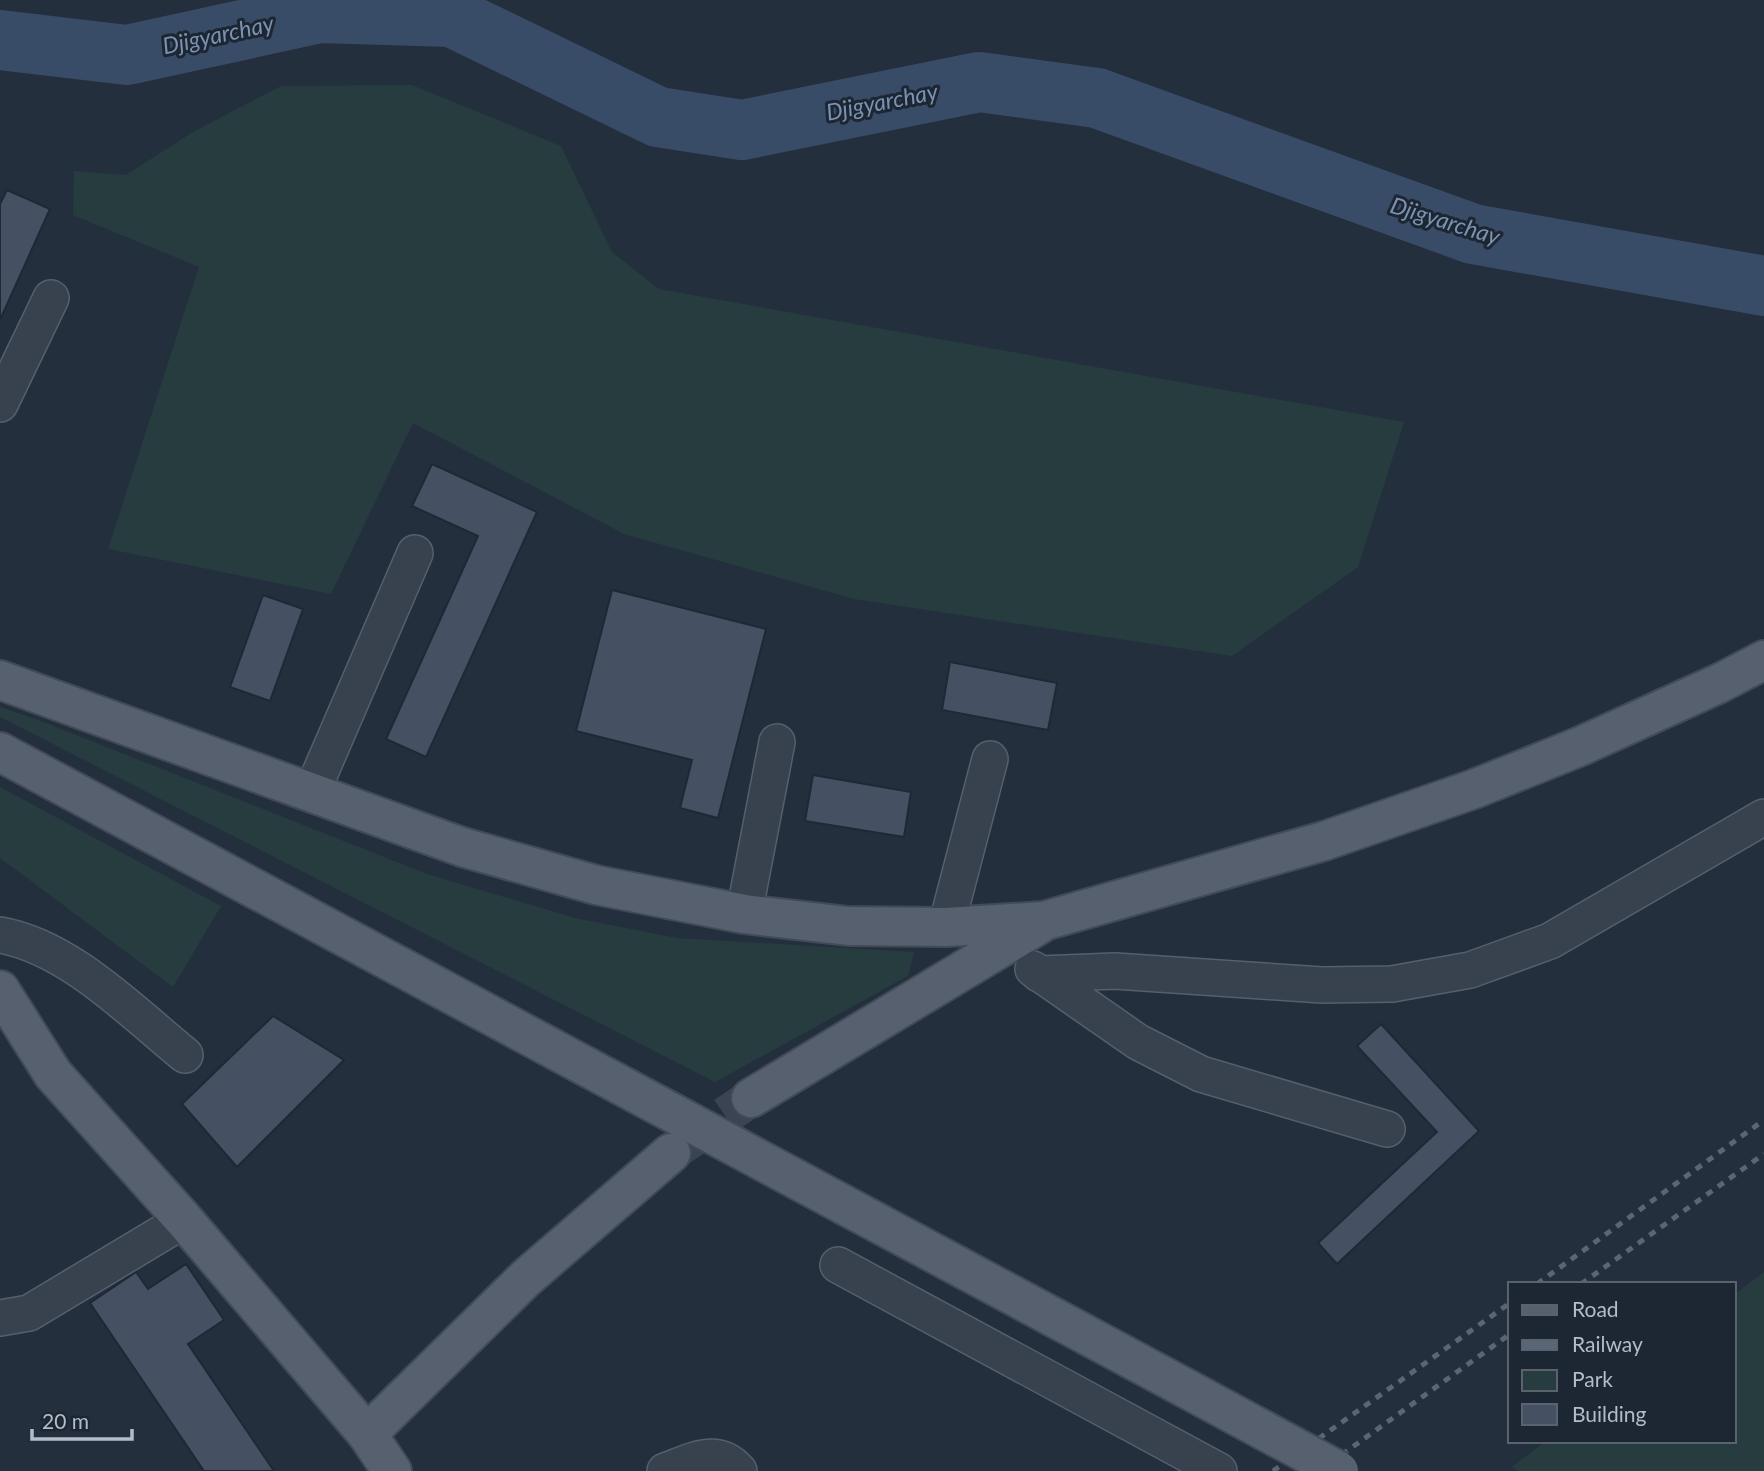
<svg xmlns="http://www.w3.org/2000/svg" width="1764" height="1471" viewBox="0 0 1764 1471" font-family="Lato,sans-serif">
  <rect width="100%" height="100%" fill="#242f3e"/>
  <!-- green -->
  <g fill="#263c3f">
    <path d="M412 85 561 146 612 252 659 289 1404 422 1358 567 1232 656 854 599 624 534 413 423 331 594 108 549 199 267 73 215 74 171 126 175 193 132 281 86Z"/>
    <path d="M0 707 41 721 427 874 575 918 677 938 914 952 908 976 715 1082 0 717Z"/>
    <path d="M0 787 221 906 173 987 0 858Z"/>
    <path d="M1764 1272V1471H1518L1512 1467 1546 1441H1734V1295Z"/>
  </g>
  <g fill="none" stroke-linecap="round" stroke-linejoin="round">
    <!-- river -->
    <path stroke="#394c67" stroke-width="60" d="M0 40 127 55 320 13 452 17 658 117 742 130 979 82 1097 98 1473 234 1764 286"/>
  </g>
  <!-- building -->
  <g fill="#455162" stroke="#1f2835" stroke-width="2">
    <path d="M7 190 50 209 0 320V204Z"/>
    <path d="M432 464 537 512 426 757 386 739 478 536 412 506Z"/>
    <path d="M612 590 766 629 718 818 680 808 692 760 576 731Z"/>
    <path d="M263 595 303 609 270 701 230 687Z"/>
    <path d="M950 662 1057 683 1048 730 942 710Z"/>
    <path d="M813 775 911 792 904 837 805 821Z"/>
    <path d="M273 1016 344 1060 237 1167 182 1104Z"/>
    <path d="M1381 1024 1479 1131 1337 1264 1318 1243 1437 1132 1357 1046Z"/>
    <path d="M186 1264 224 1320 188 1344 274 1471H204L90 1303 136 1272 148 1289Z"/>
  </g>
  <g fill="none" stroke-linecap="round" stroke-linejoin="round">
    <!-- major-tunnel -->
    <path stroke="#3a4453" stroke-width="38" stroke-dasharray="38 19" stroke-linecap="butt" d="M678 1148 751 1098"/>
    <!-- minor casing -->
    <g stroke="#565f6c" stroke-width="38">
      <g id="minor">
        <path d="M0 404 51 298"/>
        <path d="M311 794 415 553"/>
        <path d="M744 914 777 742"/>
        <path d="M946 927 990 759"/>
        <path d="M0 935C69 947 132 1012 185 1055"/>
        <path d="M1033 969 1138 1042 1201 1074 1387 1129"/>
        <path d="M1039 974 1115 971 1322 985 1392 984 1470 970 1550 941 1764 817"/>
        <path d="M838 1265 1219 1471"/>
        <path d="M0 1318 29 1313 184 1220"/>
        <path d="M665 1471C691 1462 717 1445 739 1471"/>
      </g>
    </g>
    <!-- major casing -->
    <g stroke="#414a57" stroke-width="42">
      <g id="major">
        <path d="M0 680 462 847 596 885 744 914 848 926 946 927 1044 921 1324 841 1474 789 1581 746 1720 683 1764 660"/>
        <path d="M0 752 1189 1390"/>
        <path d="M0 990 53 1074 184 1220 367 1434 392 1471"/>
        <path d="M751 1098 1040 924"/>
        <path d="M367 1434 526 1278 671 1153"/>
      </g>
    </g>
    <!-- minor -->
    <use href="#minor" stroke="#38414e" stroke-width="35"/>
    <!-- major -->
    <use href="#major" stroke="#56606e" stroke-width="38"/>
    <!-- rail -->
    <g stroke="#5a6575" stroke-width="5" stroke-dasharray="7 7" stroke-linecap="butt">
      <path d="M1537 1284 1764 1120"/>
      <path d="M1581 1284 1764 1154"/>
      <path d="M1273 1471 1510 1303"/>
      <path d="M1319 1471 1510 1334"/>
    </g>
    <!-- major-bridge casing -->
    <g stroke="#414a57" stroke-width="42" stroke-linecap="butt">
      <path id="major-bridge" d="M1189 1390 1339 1471"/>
    </g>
    <!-- major-bridge -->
    <use href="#major-bridge" stroke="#56606e" stroke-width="38"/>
  </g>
  <g text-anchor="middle" stroke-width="6" stroke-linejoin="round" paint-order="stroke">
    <!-- water labels -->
    <g font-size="23" font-style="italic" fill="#7c92b1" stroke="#1d2633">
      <text transform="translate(218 35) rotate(-12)" y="8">Djigyarchay</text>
      <text transform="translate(882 102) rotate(-11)" y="8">Djigyarchay</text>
      <text transform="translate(1445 221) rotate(17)" y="8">Djigyarchay</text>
    </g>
  </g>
  <!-- legend -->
  <rect x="1508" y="1282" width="228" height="161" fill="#1d2633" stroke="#59626f" stroke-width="2"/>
  <rect x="1522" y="1305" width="35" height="10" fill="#56606e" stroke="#59626f" stroke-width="2"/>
  <text x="1572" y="1317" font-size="21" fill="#b4bcc9">Road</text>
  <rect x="1522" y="1340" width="35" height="10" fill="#5a6575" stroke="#59626f" stroke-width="2"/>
  <text x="1572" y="1352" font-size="21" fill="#b4bcc9">Railway</text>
  <rect x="1522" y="1370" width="35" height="21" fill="#263c3f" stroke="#59626f" stroke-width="2"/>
  <text x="1572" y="1387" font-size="21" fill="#b4bcc9">Park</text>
  <rect x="1522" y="1404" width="35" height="21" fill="#455162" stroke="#59626f" stroke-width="2"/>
  <text x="1572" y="1422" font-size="21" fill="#b4bcc9">Building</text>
  <!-- scale -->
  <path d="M32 1429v10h100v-10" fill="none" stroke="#b4bcc9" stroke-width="3.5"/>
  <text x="42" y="1429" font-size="21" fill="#b4bcc9" stroke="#1d2633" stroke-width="5" paint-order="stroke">20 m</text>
</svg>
